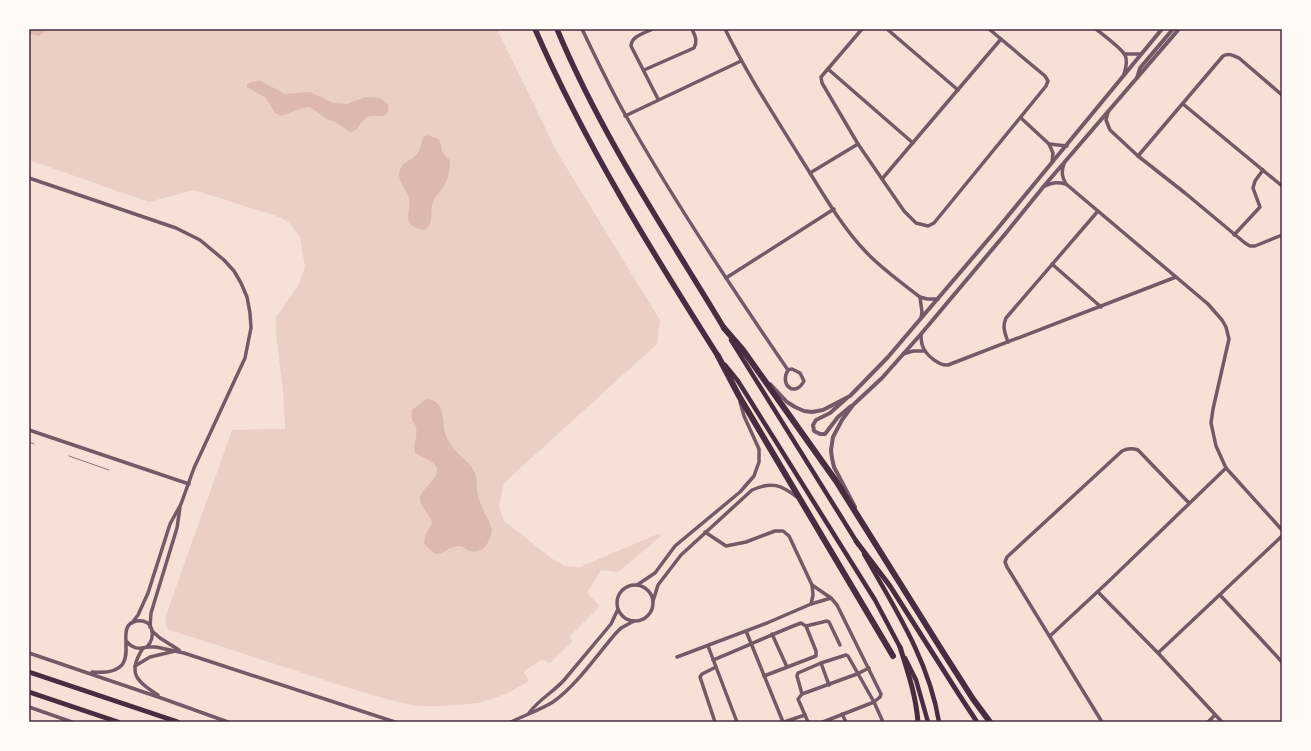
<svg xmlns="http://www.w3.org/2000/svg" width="1311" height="751" viewBox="0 0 1311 751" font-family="'Titillium Web',sans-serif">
  <rect width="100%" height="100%" fill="#f7e1d7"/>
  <!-- green -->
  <path fill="#ebcfc5" d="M29 29H497L557 152 660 320 657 344 504 483 499 507 504 521 554 560 565 566 580 567 658 534 661 536 618 572 601 570 587 593 600 606 570 636 572 642 550 663 542 660 530 667 524 672 529 681 506 694 479 703 443 706H418L393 701 349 688 167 629 165 618 232 430 285 429 283 392 276 333V317L298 286 305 267 300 237 289 223 282 218 194 190 149 202 29 160Z"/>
  <!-- water -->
  <g fill="#dcb8b0">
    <path d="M29 29H48L39 36 29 33Z"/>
    <path d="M261 81 285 94 310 92 333 103 347 104 365 97 380 98 388 104C389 109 389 112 384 116 364 116 368 114 356 130L350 132 335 122 326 119 320 114 310 107 303 108 281 116 275 113 266 98 247 87V84L251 82Z"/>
    <path d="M427 135 439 139C441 143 441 147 442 151 444 156 450 157 450 163 450 172 447 183 441 190 438 194 435 196 433 202 429 213 436 222 424 230 400 226 411 213 409 198 407 188 396 182 400 169 403 162 409 161 414 157 420 152 421 145 423 137Z"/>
    <path d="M426 399C448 400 440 424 447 438 452 450 463 457 471 466 480 478 475 487 479 499 482 510 489 519 492 530 490 541 484 555 470 551 466 550 464 546 459 546 441 547 441 565 424 543L425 536 432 523C430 514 420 508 420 498 421 488 446 474 434 464 430 459 421 457 415 453 413 444 418 436 416 427 415 424 412 420 411 418L412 410Z"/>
  </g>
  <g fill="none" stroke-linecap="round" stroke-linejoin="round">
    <!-- minor -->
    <g stroke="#755966" stroke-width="3.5">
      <path d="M582 29C596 58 610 88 626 116 675 203 731 287 788 370"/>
      <path d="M653 29C645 33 631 36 631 46L658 99"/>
      <path d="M725 29C747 74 774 115 800 157 821 190 840 225 866 252 882 269 902 283 920 297L927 299H938"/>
      <path d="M862 29 821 77 822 83 858 144 904 211 916 223 928 226 934 223 1046 86 1048 81 1045 76 989 29"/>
      <path d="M887 29 958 90"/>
      <path d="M1096 29C1103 35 1121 48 1125 55 1128 61 1126 68 1124 74"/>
      <path d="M1124 54H1141"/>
      <path d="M828 69 913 143"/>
      <path d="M644 70 694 48C698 41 695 36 692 29"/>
      <path d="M1183 104 1282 186"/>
      <path d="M1108 112 1106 120 1110 130 1138 156 1185 193 1245 243 1250 246H1255L1282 235"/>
      <path d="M625 116 741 61"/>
      <path d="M1021 118 1049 144 1053 153 1052 162"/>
      <path d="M1049 144 1067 146"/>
      <path d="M1138 156 1223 56C1229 53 1232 55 1239 58L1282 95"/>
      <path d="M1064 164C1061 172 1062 177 1066 184L1208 304 1222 320 1226 327 1229 339 1213 409 1211 423 1216 446 1226 468 1282 530"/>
      <path d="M810 173 858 144"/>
      <path d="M29 178 176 228 200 240 224 260 234 271 241 283 247 297 250 313 251 328 245 358 194 468 181 504 170 524 148 593 138 615 132 623"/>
      <path d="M882 179 1001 39"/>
      <path d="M1045 186C1053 182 1058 182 1066 184"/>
      <path d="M1234 235 1260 207 1253 188 1255 181 1263 170"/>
      <path d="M1052 264 1101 307"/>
      <path d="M726 278 834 209"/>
      <path d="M920 297 922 312 921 318"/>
      <path d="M921 334C921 338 921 343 923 347 926 355 939 366 948 365L1176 277"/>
      <path d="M1008 342C1005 333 1002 327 1006 318L1098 211"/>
      <path d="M903 354 913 351H925"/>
      <path d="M792 369 800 373 804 381C795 398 779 385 788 370Z"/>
      <path d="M29 430 189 484"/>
      <path d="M705 532 726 546 746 542 775 531H783L789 536 812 585 813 595 811 604"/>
      <path d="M637 585 655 573 675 546 740 492 754 476 759 462V449L744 416 740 402"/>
      <path d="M812 585 831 598 837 605 881 694 880 697 874 702 823 722"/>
      <circle cx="635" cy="603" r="18"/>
      <path d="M1098 592 1158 653 1222 722"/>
      <path d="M1220 595 1282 662"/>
      <path d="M653 601 658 585 681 555 752 490C772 481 781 485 797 497"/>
      <path d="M806 626 827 621 829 622 840 645"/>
      <path d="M150 627 151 613 177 528 180 507"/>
      <path d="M152 631 160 638 179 650"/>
      <path d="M746 631 783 722"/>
      <path d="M772 634 787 667"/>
      <path d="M1050 636 1109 581 1226 468"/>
      <path d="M708 646 737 722"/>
      <path d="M147 647H156L184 653 395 722"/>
      <path d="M143 648C127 673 136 681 158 695"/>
      <path d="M29 653 164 699 228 722"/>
      <path d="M1158 653 1282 536"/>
      <path d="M677 657 767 623 811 604 831 598"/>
      <path d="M713 660C743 648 772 634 801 623L806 626 816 651V656L764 676"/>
      <path d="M821 663 846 655 848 656 874 702 883 722"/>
      <path d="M135 666 150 657 175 651"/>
      <path d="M92 672C152 677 108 625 137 621 154 619 156 637 147 647 138 650 132 648 126 641"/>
      <path d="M802 694 797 676 798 673 821 663 829 685"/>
      <path d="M29 707 72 722"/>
      <path d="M529 713C539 699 554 692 565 679L611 624 618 609"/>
      <path d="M842 714 846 722"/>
      <path d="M511 722C525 715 540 710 553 702 576 686 597 655 616 633L621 628 634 621"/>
      <path d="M715 722 700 677 702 674 716 667"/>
      <path d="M784 722 805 715"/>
      <path d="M808 722 798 699 802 694 857 674 869 668"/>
      <path d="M1102 722 1007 567 1005 562 1007 557 1122 451C1128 448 1132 448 1138 450L1189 503"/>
      <path d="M1208 722 1215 715"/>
    </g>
    <!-- tertiary -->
    <g stroke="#755966" stroke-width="4">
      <path d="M1137 78 1140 68 1173 29"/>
      <path d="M770 384 787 402 795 407 804 411 812 412 823 410 850 396 888 357 998 228 1162 29"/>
      <path d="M847 398 830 413 816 420 813 425 814 431 820 434H825L838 417 851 406"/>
      <path d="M855 507 834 467 832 458 831 450 833 437 842 420 853 405 882 378 921 334 1006 233 1044 186 1179 29"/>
    </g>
    <!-- secondary -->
    <g stroke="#4a2c40" stroke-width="4.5">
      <path d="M731 340 858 544"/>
      <path d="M725 365 738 381 875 600 901 649"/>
      <path d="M864 554C894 607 929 660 939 722"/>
      <path d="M905 658 916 680 928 722"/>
    </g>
    <!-- primary -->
    <g stroke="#4a2c40" stroke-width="5">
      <path d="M856 541 890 586 958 693 977 722"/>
      <path d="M900 647C908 672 916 696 918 722"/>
      <path d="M29 672 178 722"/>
      <path d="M29 692 118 722"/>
    </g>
    <!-- trunk -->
    <g stroke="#4a2c40" stroke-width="5.5">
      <path d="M535 29C585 144 651 250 718 356"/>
      <path d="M557 29C601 135 665 230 724 328"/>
    </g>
    <!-- motorway -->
    <g stroke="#4a2c40" stroke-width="6">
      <path d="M724 328 743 350 836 481 943 652 973 699 990 722"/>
      <path d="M718 356 739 396 893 656"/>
    </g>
    <!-- tram -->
    <g stroke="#8f747c" stroke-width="1">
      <path d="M29 442 34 444"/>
      <path d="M69 456 109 470"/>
    </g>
  </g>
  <!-- border -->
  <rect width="1311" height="751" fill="none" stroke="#fffaf5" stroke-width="60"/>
  <rect x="30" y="30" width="1251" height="691" fill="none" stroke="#4a2c40" stroke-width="1.5"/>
</svg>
